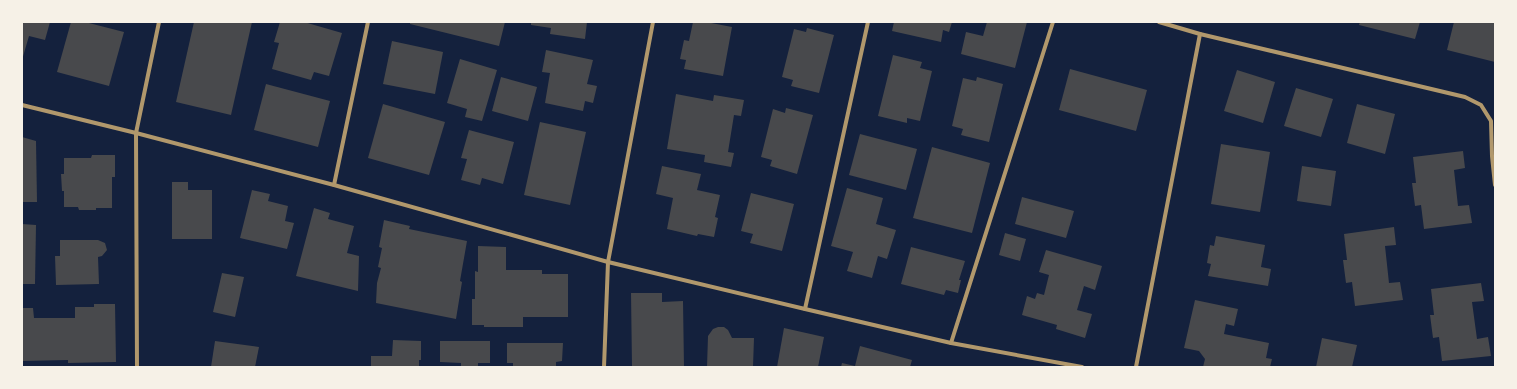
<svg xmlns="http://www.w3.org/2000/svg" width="1517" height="389" viewBox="0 0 1517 389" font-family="Jost,sans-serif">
  <rect width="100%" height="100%" fill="#14213d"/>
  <!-- building -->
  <g fill="#48494c">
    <path d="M22 22H50L45 40 29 36 22 60Z"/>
    <path d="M71 22H85L124 32 109 86 57 72Z"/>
    <path d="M194 22H252L231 115 176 102Z"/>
    <path d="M280 22H304L342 33 329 76 314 72 311 80 272 69 279 43 274 42Z"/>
    <path d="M410 22H505L499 46 410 24Z"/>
    <path d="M531 22H587L585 39 550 34 551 28 531 25Z"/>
    <path d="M693 22H706L732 27 723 76 684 69 686 60 680 59 684 40 689 41Z"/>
    <path d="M894 22H952L949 32 943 30 941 42 892 31Z"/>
    <path d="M987 22H1027L1015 68 961 54 966 32 983 36Z"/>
    <path d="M1360 22H1420L1415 39 1359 25Z"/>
    <path d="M1454 22H1495V62L1447 50Z"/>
    <path d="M807 28 834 35 819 93 791 86 793 80 782 77 794 29 806 32Z"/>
    <path d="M392 41 443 52 435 94 383 84Z"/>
    <path d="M546 50 593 60 587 84 597 86 593 103 585 101 583 111 545 103 550 73 542 72Z"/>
    <path d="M893 55 922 62 920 68 932 71 920 121 907 118V123L878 116Z"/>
    <path d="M460 59 497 70 482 121 465 117 467 109 447 103Z"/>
    <path d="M1070 69 1147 90 1136 131 1059 110Z"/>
    <path d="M1237 70 1275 82 1263 123 1224 111Z"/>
    <path d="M501 77 537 87 528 121 492 111Z"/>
    <path d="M977 77 1003 84 989 142 961 135 963 129 952 126 963 78 976 81Z"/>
    <path d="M266 84 330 101 318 147 254 130Z"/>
    <path d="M1296 88 1333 99 1321 137 1284 126Z"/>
    <path d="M676 94 713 101 714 95 744 100 741 116 734 115 728 152 734 153 731 167 704 162 705 155 667 149Z"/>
    <path d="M383 104 445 122 429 175 368 158Z"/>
    <path d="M1357 104 1395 114 1385 154 1347 143Z"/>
    <path d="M786 108 813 115 797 174 770 166 772 160 761 157 773 109 785 113Z"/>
    <path d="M540 122 586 132 570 205 524 195Z"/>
    <path d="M469 130 514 142 503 184 482 178 480 185 461 180 467 159 461 158Z"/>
    <path d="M860 134 917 149 906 190 849 175Z"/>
    <path d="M22 137 36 141 37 202H22Z"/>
    <path d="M1221 144 1270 152 1260 212 1211 204Z"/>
    <path d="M932 147 990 163 972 233 913 218Z"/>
    <path d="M1463 151 1465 168 1454 170 1458 206 1469 205 1472 223 1424 229 1421 205 1415 206 1412 183H1416L1413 157Z"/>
    <path d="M92 155H115V177H112V208H96V210H79L78 207H64V191H62L61 174H64V158H91Z"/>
    <path d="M662 166 701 174 697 190 720 195 715 217 718 218 714 237 698 234 697 236 667 229 673 198 656 194Z"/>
    <path d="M1302 166 1336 171 1331 206 1297 201Z"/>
    <path d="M172 182H188V190H212V239H172Z"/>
    <path d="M847 188 883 198 876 224 896 230 887 259 878 256 872 278 847 271 853 252 831 246Z"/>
    <path d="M252 190 270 194 268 201 288 206 285 221 294 223 287 249 240 238Z"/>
    <path d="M751 193 794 204 782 251 750 243 753 234 741 231Z"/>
    <path d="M1022 197 1074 211 1066 238 1015 224Z"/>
    <path d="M314 208 330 213 328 219 354 226 347 253 359 256 358 291 296 276Z"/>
    <path d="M384 220 410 226 409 229 467 241 460 281 462 282 456 319 376 303 377 283 381 268 378 267 382 248 379 247Z"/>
    <path d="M22 224 36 225 35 284H22Z"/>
    <path d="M1394 227 1396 245 1385 246 1389 283 1400 282 1403 300 1355 306 1352 282 1346 283 1343 260H1347L1344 234Z"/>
    <path d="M1005 233 1026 239 1020 261 999 255Z"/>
    <path d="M1216 236 1265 245 1261 267 1271 269 1268 286 1208 276 1211 264 1207 263 1210 245 1214 246Z"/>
    <path d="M60 240H98L105 243 107 250 102 256 98 257 99 284 56 285 55 256H60Z"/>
    <path d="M478 246 506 247V270H542V274H568V317H523V327H484V325H472V299H475V271L478 272Z"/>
    <path d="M911 247 965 261 959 280H961L958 293 946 290 944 295 901 284Z"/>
    <path d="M1046 250 1102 266 1095 290 1084 286 1077 310 1092 314 1085 338 1056 329 1057 325 1022 315 1027 296 1035 299 1037 293 1044 295 1049 275 1039 272Z"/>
    <path d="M222 273 244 277 235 317 213 312Z"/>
    <path d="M1481 283 1484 301 1472 302 1477 339 1488 337 1491 356 1442 361 1439 337 1433 338 1430 315H1434L1431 289Z"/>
    <path d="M631 293H662V302L683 301 684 367H632Z"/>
    <path d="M1195 300 1238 309 1234 326 1226 324 1224 334 1269 343 1266 358 1272 359 1270 367H1203L1205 359 1199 351 1184 348Z"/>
    <path d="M94 304H115L116 362 68 363V360L22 361V308H33L34 318H75V307H94Z"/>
    <path d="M718 327H724L728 330 732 338H754L753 367H707L708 336 713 329Z"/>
    <path d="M784 328 824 337 818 367H777Z"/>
    <path d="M1322 338 1357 345 1352 367H1316Z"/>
    <path d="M393 340 421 341V360H419V367H371V356H392Z"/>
    <path d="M215 341 259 347 255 367H211Z"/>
    <path d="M440 341H490V363H478V367H461V363L440 362Z"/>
    <path d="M507 343H563L562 361 556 362V367H513V363H507Z"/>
    <path d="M860 346 912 360 910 367H841L842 363 855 366Z"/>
  </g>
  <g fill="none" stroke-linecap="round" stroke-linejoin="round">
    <!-- minor -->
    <g stroke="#b1986c" stroke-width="4">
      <path d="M1159 22 1200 34 1465 97 1481 105 1491 121 1492 156 1495 185"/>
      <path d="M22 105 136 133 334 185 608 262 805 309 951 343 1082 367"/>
      <path d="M334 185 368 22"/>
      <path d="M805 309 868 22"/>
      <path d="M951 343 1053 22"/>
      <path d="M137 367 136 133 159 22"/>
      <path d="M604 367 608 262 653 22"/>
      <path d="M1136 367 1200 34"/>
    </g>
  </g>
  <!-- border -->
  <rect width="1517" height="389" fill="none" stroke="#f6f1e7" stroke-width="46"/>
</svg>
